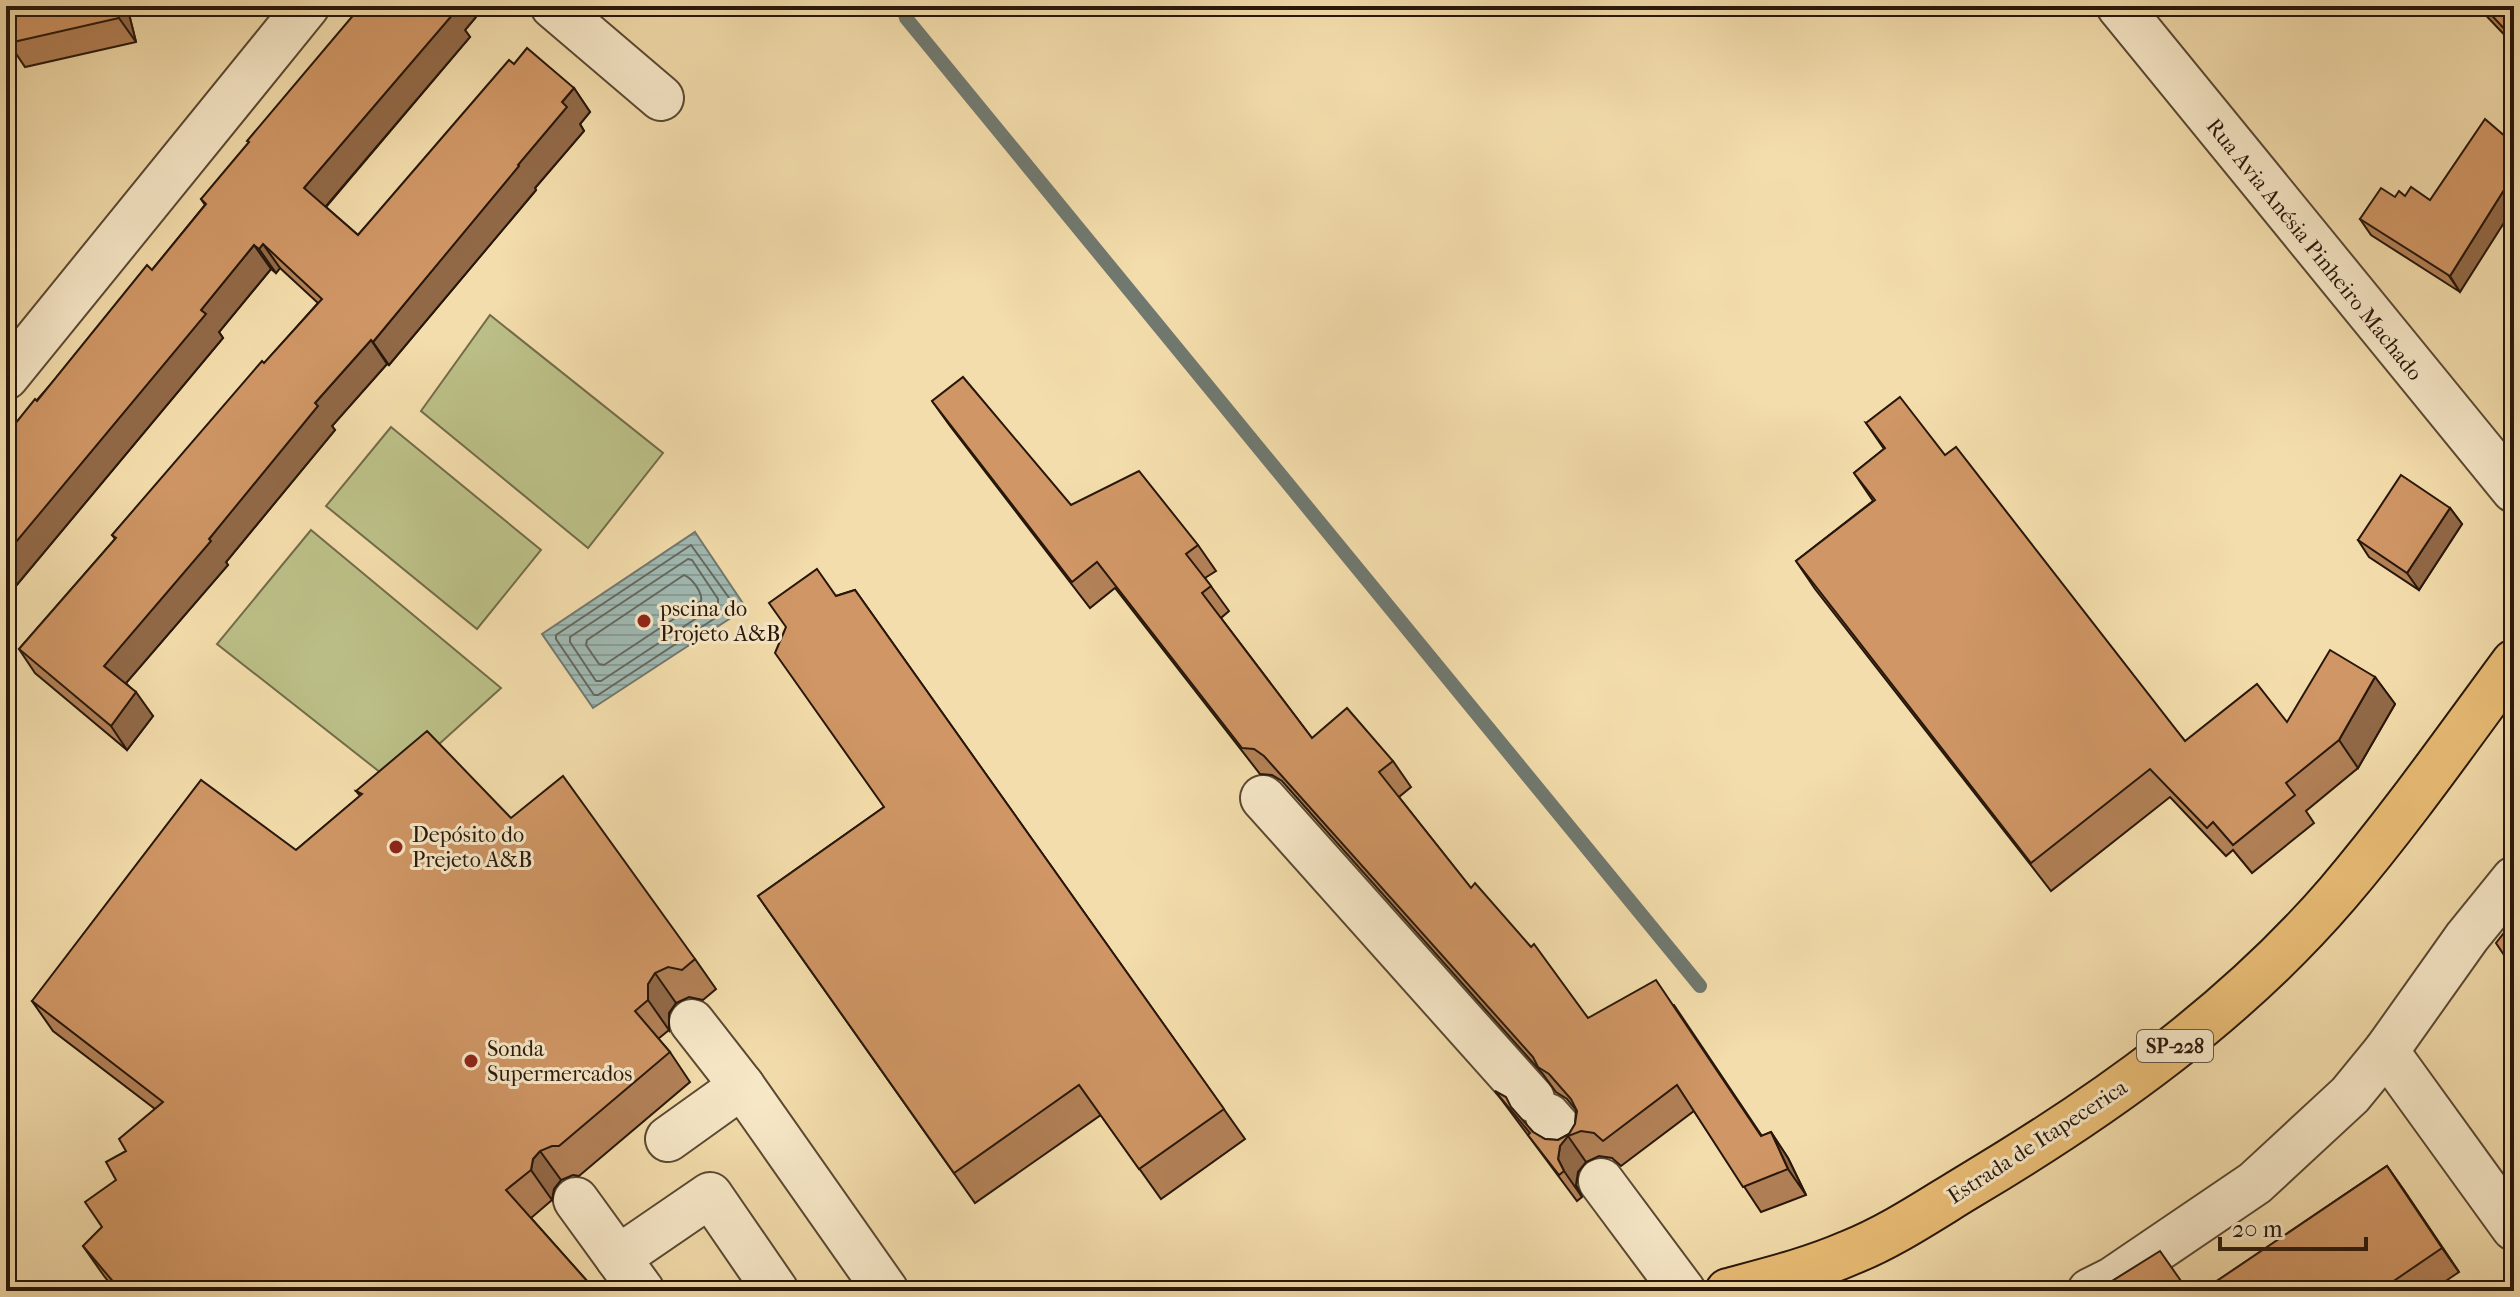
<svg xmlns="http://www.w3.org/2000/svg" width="2520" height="1297" viewBox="0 0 2520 1297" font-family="'IM FELL French Canon',serif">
  <defs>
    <pattern id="water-rules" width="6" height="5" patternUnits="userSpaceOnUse" patternTransform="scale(2)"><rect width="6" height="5" fill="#a0bab4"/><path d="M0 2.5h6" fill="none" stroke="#8a9f99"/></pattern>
  </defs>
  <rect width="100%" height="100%" fill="#f4ddac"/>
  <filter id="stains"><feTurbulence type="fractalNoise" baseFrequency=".0025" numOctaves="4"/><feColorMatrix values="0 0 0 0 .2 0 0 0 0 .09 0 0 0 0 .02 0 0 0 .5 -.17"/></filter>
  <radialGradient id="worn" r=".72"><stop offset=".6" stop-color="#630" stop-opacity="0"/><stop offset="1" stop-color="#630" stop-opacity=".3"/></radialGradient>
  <!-- pitch -->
  <g fill="#bcc088" stroke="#726c49" stroke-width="2">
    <path d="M490 315 663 453 588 548 421 411Z"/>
    <path d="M391 427 541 550 477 629 326 506Z"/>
    <path d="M311 530 501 688 395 784 217 644Z"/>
  </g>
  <!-- water -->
  <path fill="url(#water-rules)" stroke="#707970" stroke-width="2" d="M695 532 746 608 593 708 542 634Z"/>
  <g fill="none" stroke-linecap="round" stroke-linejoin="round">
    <!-- shore -->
    <g stroke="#64685f" stroke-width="2">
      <path d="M691 545 732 602V607L598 695H594L556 639V635Z"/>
      <path d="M688 559 692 560 718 599V604L601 681H596L570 642V637Z"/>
      <path d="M684 575C692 578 703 593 701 601L604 665 599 664 586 645 587 640Z"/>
    </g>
    <!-- stream -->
    <path stroke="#707970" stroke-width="14" d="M903 6 906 18 1700 986"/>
    <!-- minor casing -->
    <g stroke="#5a4832" stroke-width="48">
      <g id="minor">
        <path d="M553 6 661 98"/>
        <path d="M2119 6 2514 490"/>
        <path d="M6 377 307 6"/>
        <path d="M1263 798 1532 1099"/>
        <path d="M692 1022 742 1086"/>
        <path d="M2386 1051 2514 1228"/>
        <path d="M1548 1116 1570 1141"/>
        <path d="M668 1139 742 1086 886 1291"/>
        <path d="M1601 1181 1683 1291"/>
        <path d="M576 1200 642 1291"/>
        <path d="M618 1258 710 1195 776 1291"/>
        <path d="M2090 1291 2112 1280 2255 1183 2350 1095 2386 1051 2467 937 2514 879"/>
      </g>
    </g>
    <!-- major casing -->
    <g stroke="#27170a" stroke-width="48">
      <path id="major" d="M1728 1291C1769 1280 1810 1270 1849 1253 1892 1236 1931 1209 1971 1185 2105 1105 2236 1012 2338 893 2401 819 2457 739 2514 662"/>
    </g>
    <!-- minor -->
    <use href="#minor" stroke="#f8e9c9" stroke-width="44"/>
    <!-- major -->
    <use href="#major" stroke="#eabe76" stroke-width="44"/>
  </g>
  <!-- wall -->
  <g fill="#b38157" stroke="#27170a" stroke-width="2">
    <path d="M127 6 136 42 25 67 9 43Z"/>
    <path d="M2477 6H2514V45Z"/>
    <path d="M476 17 465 30 470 37 326 207 358 235 514 64 574 88 590 112 580 124 584 131 535 188 536 190 389 365 387 364 332 426 335 430 226 562 228 565 126 683 153 716 127 750 35 673 19 649 115 539 112 535 318 303 280 268 276 273 271 269 219 332 223 338 15 587 6 579V435L152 270 205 205 201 199Z"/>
    <path d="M2395 197 2460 292 2371 235 2360 219Z"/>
    <path d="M932 401 1071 505 1198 545 1216 571 1205 578 1229 611 1221 618 1312 738 1393 761 1411 787 1399 797 1471 888 1588 1018 1674 1005 1762 1136 1771 1132 1788 1158 1806 1195 1761 1212 1694 1111 1621 1166 1612 1158 1599 1156 1586 1162 1578 1172 1576 1185 1582 1197 1577 1201 1495 1091 1533 1132 1545 1139 1558 1140 1569 1134 1575 1124 1576 1110 1567 1099 1556 1092 1542 1073 1282 781 1272 775 1260 774 1115 588 1090 608 950 426Z"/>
    <path d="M1866 423 1945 455 2185 741 2287 722 2375 677 2395 704 2358 768 2306 811 2314 823 2252 873 2233 850 2226 856 2170 797 2051 891 1815 589 1796 561 1873 501 1854 473 1884 449Z"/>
    <path d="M2450 508 2462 524 2419 590 2369 557 2358 540Z"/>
    <path d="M855 590 1245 1139 1161 1199 1101 1115 975 1203 758 896 884 807 836 596Z"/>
    <path d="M356 791 511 818 695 959 716 989 703 1000 689 997 676 1003 669 1013V1030L658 1039 670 1052 690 1082 579 1176 573 1175 561 1180 554 1189 552 1200 531 1218 596 1291H116L104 1276 83 1246 102 1227 116 1180 126 1151 155 1109 53 1031 32 1001 296 850 360 796Z"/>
    <path d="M2387 1166 2459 1272 2431 1291H2202Z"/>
  </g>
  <!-- shaded-wall -->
  <g fill="#926947" stroke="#27170a" stroke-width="2">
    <path d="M116 6H127L136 42 119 18Z"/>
    <path d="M449 6H469L476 17 465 30 470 37 321 212 304 188Z"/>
    <path d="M574 88 590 112 580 124 584 131 535 188 536 190 389 365 373 342 518 165 562 102Z"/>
    <path d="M2514 174V207L2460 292 2450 276Z"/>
    <path d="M263 244 280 268 276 273 259 249Z"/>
    <path d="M254 245 271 269 219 332 223 338 15 587 6 574V554L201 310Z"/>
    <path d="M371 340 387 364 332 426 335 430 226 562 228 565 121 689 104 666 209 539 315 403Z"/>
    <path d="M2450 508 2462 524 2419 590 2407 573Z"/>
    <path d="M2375 677 2395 704 2358 768 2339 740Z"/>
    <path d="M136 692 153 716 127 750 111 726Z"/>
    <path d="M655 973 676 1003 669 1013V1030L648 1000V984Z"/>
    <path d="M1771 1132 1788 1158 1806 1195 1788 1169Z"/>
    <path d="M1568 1136 1586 1162 1578 1172 1576 1185 1582 1197 1564 1171 1558 1159 1560 1146Z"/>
    <path d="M540 1151 561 1180 554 1189 552 1200 531 1170 533 1159Z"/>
    <path d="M2387 1166 2404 1190 2459 1272 2442 1248Z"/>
  </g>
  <!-- building -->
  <g fill="#d09665" stroke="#27170a" stroke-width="2">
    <path d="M6 6H116L119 18 9 43 6 32Z"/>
    <path d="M361 6H449L448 8 454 13 304 188 358 235 509 60 514 64 527 48 574 88 562 102 567 107 518 165 519 166 373 342 371 340 315 403 318 406 209 539 211 541 104 666 136 692 111 726 19 649 116 538 112 535 262 361 264 363 322 299 263 244 259 249 254 245 201 310 206 314 6 554V435L35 399 37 401 147 265 152 270 206 204 201 199 249 142 247 141Z"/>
    <path d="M2483 6H2514V30L2509 34Z"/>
    <path d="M2485 119 2514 144V174L2450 276 2360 219 2381 188 2395 197 2399 191 2405 196 2411 187 2430 200Z"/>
    <path d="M963 377 1071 505 1139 471 1198 545 1186 554 1211 586 1202 593 1312 738 1347 708 1393 761 1379 772 1471 888 1475 883 1531 947 1534 944 1588 1018 1656 980 1761 1136 1771 1132 1788 1169 1743 1187 1677 1085 1603 1141 1594 1133 1581 1131 1568 1136 1560 1146 1558 1159 1564 1171 1559 1175 1528 1135 1530 1133 1495 1091 1506 1097 1511 1107 1533 1132 1545 1139 1558 1140 1569 1134 1575 1124 1577 1111 1571 1099 1549 1074 1538 1067 1533 1057 1264 756 1254 749 1242 748 1097 562 1072 582 932 401Z"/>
    <path d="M1900 397 1945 455 1956 447 2185 741 2257 684 2287 722 2330 650 2375 677 2339 740 2286 783 2295 795 2233 845 2213 822 2207 828 2150 769 2031 863 1796 561 1875 500 1854 473 1885 448 1866 423Z"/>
    <path d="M2401 475 2450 508 2407 573 2358 540Z"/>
    <path d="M817 569 836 596 855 590 1224 1109 1139 1169 1079 1085 954 1173 758 896 884 807 775 653 786 627 769 603Z"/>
    <path d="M427 731 511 818 563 776 695 959 682 970 668 967 655 973 648 984V1000L635 1011 670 1052 559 1146H552L540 1151 533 1159 531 1170 506 1190 596 1291H121L83 1246 102 1227 85 1202 116 1180 106 1162 126 1151 119 1139 163 1102 32 1001 201 780 296 850 362 794 356 791Z"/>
    <path d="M2514 920V970L2496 943Z"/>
    <path d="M2387 1166 2442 1248 2379 1291H2202Z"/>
    <path d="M2160 1251 2188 1291H2096Z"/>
  </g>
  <!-- markers -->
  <g fill="#8f2418" stroke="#f8e9c9" stroke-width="3">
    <circle cx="644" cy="621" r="8"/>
    <circle cx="396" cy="847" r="8"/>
    <circle cx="471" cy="1061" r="8"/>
  </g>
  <g text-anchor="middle" stroke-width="6" stroke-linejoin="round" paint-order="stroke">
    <!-- shield labels -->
    <rect fill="#f8e9c9" stroke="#665643" stroke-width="2" x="2137" y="1030" width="76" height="32" rx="6"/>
    <g font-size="20" font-weight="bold" fill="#27170a">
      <text x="2175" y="1053">SP-228</text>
    </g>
    <!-- street labels -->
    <g font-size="22" fill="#27170a" stroke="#f8e9c9">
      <text transform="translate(2315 249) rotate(51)" y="8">Rua Avia Anésia Pinheiro Machado</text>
      <text transform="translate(2037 1141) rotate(-33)" y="8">Estrada de Itapecerica</text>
    </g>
    <!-- poi labels -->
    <g font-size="22" fill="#27170a" stroke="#f8e9c9" text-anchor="start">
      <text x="660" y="616">pscina do<tspan x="660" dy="25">Projeto A&amp;B</tspan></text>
      <text x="412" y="842">Depósito do<tspan x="412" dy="25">Prejeto A&amp;B</tspan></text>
      <text x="487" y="1056">Sonda<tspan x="487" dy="25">Supermercados</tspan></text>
    </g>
  </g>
  <!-- margin -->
  <rect width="2520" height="1297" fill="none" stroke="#f4ddac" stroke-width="32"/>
  <rect x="8" y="8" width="2504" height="1281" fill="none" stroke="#27170a" stroke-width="4"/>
  <rect x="16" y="16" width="2488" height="1265" fill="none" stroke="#27170a" stroke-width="2"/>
  <!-- scale -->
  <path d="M2220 1237v12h146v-12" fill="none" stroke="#27170a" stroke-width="4"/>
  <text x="2232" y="1237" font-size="24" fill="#27170a" stroke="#f8e9c9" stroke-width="6" paint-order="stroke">20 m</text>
  <rect width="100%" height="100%" filter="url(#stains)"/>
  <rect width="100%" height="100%" fill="url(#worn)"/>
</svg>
